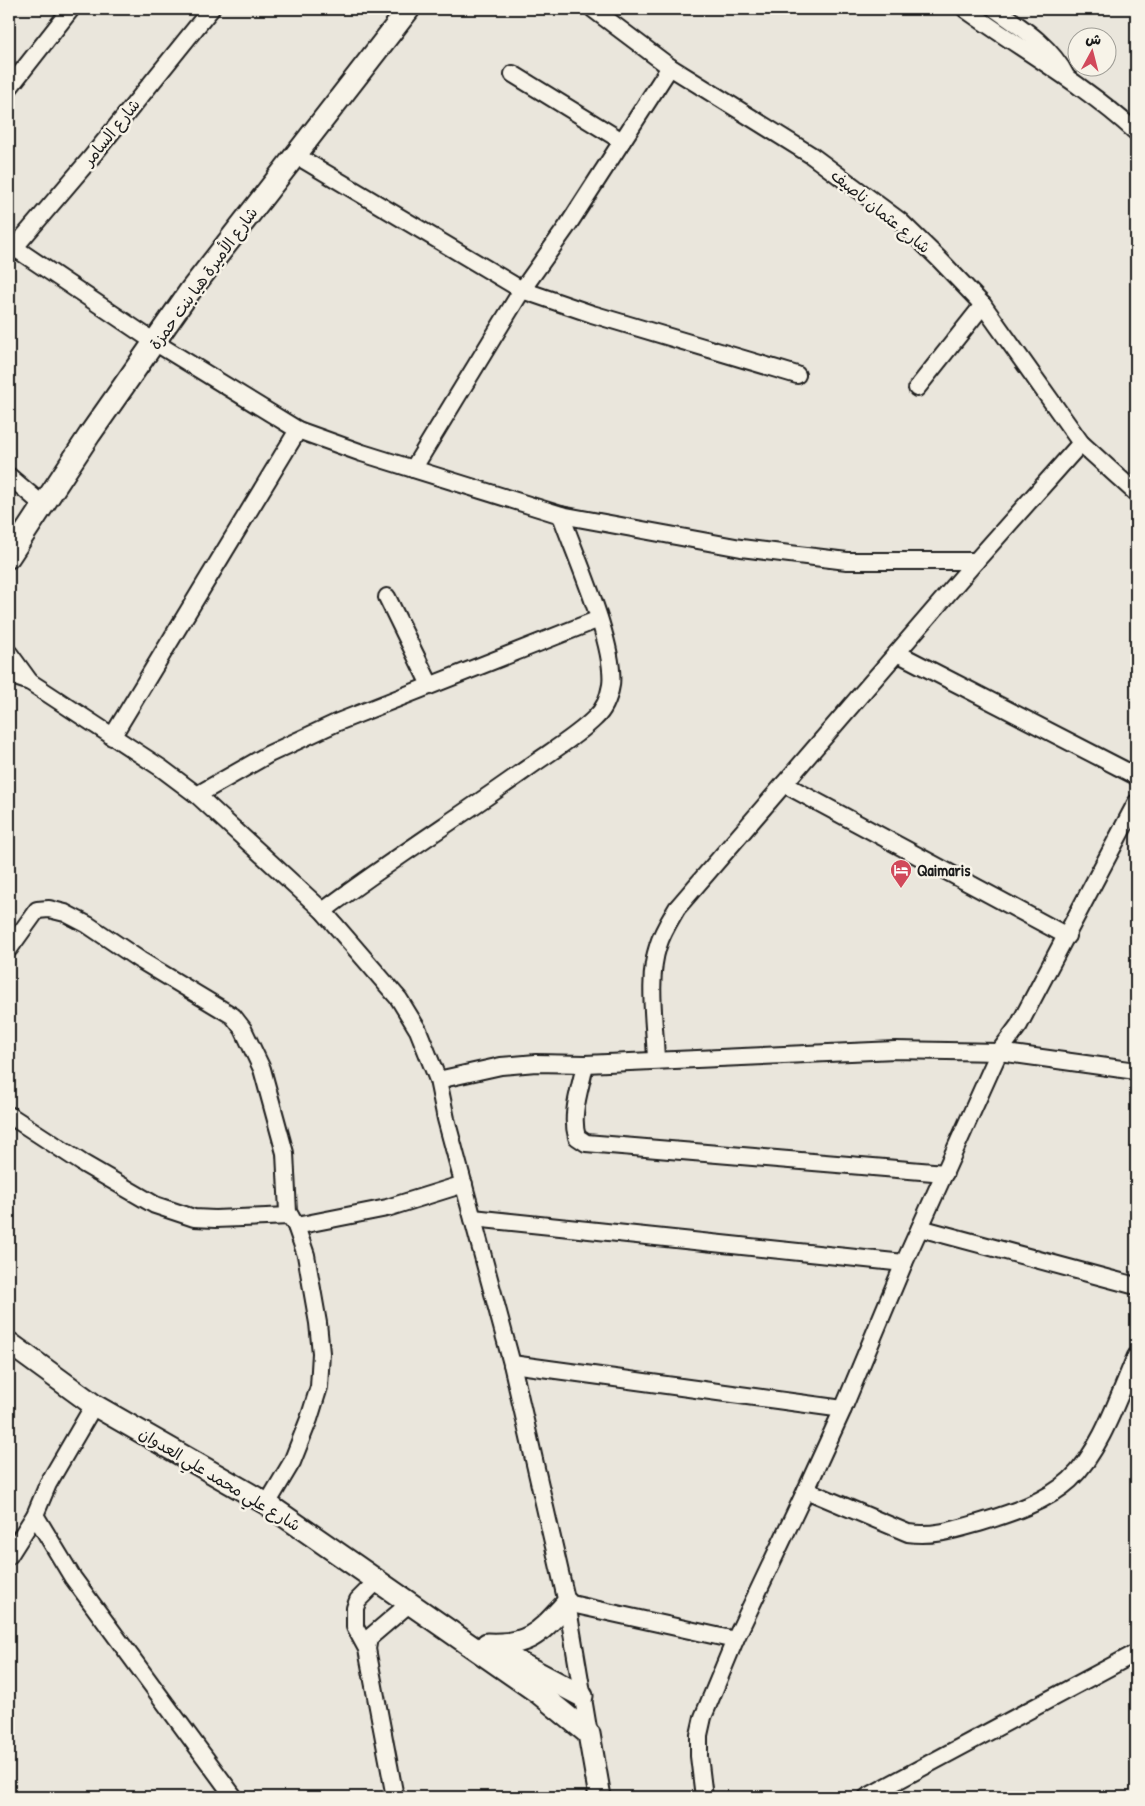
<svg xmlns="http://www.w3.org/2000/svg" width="1145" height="1806" viewBox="0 0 1145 1806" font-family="'Patrick Hand','Playpen Sans Arabic',sans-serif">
  <rect width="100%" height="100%" fill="#eae6dc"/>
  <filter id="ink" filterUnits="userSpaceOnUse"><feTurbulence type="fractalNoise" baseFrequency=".02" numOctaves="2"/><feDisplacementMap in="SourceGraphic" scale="10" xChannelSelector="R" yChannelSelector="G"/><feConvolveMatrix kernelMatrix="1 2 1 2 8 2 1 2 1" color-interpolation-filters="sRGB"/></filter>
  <g filter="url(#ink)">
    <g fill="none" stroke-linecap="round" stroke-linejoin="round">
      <!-- minor casing -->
      <g stroke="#1c1c1c" stroke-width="20">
        <g id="minor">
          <path d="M593 9 670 67 811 155 900 221 938 258 983 305 1081 443 1136 493"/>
          <path d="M965 9C1022 50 1084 84 1136 132"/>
          <path d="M995 9C1022 28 1051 46 1066 76"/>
          <path d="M513 74 622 141"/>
          <path d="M9 88 71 9"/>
          <path d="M297 156 522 290 592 314 797 375"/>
          <path d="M9 244 156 343 298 430 362 453 561 515 741 548 847 561H976"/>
          <path d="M9 254 90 159 211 9"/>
          <path d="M917 388 983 305"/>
          <path d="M413 469 522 290 568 225 670 67"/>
          <path d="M9 476 43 505"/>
          <path d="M387 597 430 685"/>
          <path d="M9 653 30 682"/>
          <path d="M897 653 1136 776"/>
          <path d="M9 675 30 682 161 768 197 795 323 911 399 999 418 1030 438 1080 446 1119 512 1364 567 1603 589 1734"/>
          <path d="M112 737 298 430"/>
          <path d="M784 784 1067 936"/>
          <path d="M197 795 269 754 338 722 599 619"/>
          <path d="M323 911C389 861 458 818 525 770 548 753 575 738 595 718 605 709 609 697 611 685 616 645 575 555 561 515"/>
          <path d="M9 949 37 910 49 909 65 913 88 925 140 960 233 1016 243 1029 262 1069 285 1153 288 1212 296 1226 306 1255 318 1323 321 1353 319 1387 309 1419 292 1462 267 1504"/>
          <path d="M656 1060C655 1026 647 978 658 946 662 932 670 920 677 908L976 561 1081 443"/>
          <path d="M585 1064C581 1087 570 1114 577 1137L586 1143 945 1173"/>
          <path d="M438 1080 501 1066 536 1063 585 1064 895 1050 999 1052 1136 1071"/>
          <path d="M9 1115 84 1164 155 1205 194 1218 215 1219 290 1216"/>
          <path d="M473 1218 904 1263"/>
          <path d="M296 1226 387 1208 464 1184"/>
          <path d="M920 1228 1136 1286"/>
          <path d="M512 1364 843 1409"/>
          <path d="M806 1490 843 1409 904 1263 999 1052 1019 1025 1136 803"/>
          <path d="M35 1515 73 1578 234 1797"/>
          <path d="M9 1556 35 1515 48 1484 94 1405"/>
          <path d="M378 1580 358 1600 355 1608V1627L367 1649 395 1797"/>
          <path d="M567 1603 735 1640"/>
          <path d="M367 1649 369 1638 410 1603"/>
          <path d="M704 1797 699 1756V1735L703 1717 735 1640 806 1490 908 1533C934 1537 957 1529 982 1522 1012 1513 1047 1501 1070 1480 1101 1451 1119 1395 1136 1356"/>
          <path d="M867 1797 1136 1653"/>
        </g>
      </g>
      <!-- tertiary casing -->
      <g stroke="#1c1c1c" stroke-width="25">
        <g id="tertiary">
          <path d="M9 557 90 434 190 291 409 9"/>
          <path d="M9 1343 94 1405 267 1504 540 1694 589 1734 600 1797"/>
          <path d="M487 1644C530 1646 539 1633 567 1603"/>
          <path d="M489 1647 582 1696"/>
        </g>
      </g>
      <!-- minor -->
      <use href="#minor" stroke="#f7f3e8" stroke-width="16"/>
      <!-- tertiary -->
      <use href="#tertiary" stroke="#f7f3e8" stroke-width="21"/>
    </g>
  </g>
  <!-- icons -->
  <defs>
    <g id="hotel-pin" transform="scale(1.125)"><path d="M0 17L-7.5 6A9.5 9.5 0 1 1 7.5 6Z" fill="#d1495b" stroke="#f7f3e8"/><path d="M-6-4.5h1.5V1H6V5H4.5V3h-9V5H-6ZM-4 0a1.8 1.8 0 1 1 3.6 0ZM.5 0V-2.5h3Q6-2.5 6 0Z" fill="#fff"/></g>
  </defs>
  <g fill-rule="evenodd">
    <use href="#hotel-pin" x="901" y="870"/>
  </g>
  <g text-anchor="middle" stroke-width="5" stroke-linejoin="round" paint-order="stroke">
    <!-- street labels -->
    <g font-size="16" fill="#1c1c1c" stroke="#f7f3e8">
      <text transform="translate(111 132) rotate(-51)" y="6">شارع السامر</text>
      <text transform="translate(881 211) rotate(39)" y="6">شارع عثمان ناصيف</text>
      <text transform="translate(203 278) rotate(-54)" y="6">شارع الأميرة هيا بنت حمزة</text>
      <text transform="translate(220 1479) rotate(31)" y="6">شارع علي محمد علي العدوان</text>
    </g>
    <!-- poi labels -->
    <g font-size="16" font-weight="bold" fill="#1c1c1c" stroke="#f7f3e8" text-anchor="start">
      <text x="917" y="876">Qaimaris</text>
    </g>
  </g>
  <!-- margin -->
  <rect width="1145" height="1806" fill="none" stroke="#f7f3e8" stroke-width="30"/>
  <rect x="15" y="15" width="1115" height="1776" fill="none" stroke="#1c1c1c" stroke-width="2" filter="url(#ink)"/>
  <!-- north arrow -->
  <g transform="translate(1092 52) rotate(7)"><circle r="24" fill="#f7f3e8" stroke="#9f9d96"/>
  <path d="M0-4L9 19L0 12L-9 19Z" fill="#d1495b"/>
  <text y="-8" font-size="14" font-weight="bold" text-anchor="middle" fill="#1c1c1c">ش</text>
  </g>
</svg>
